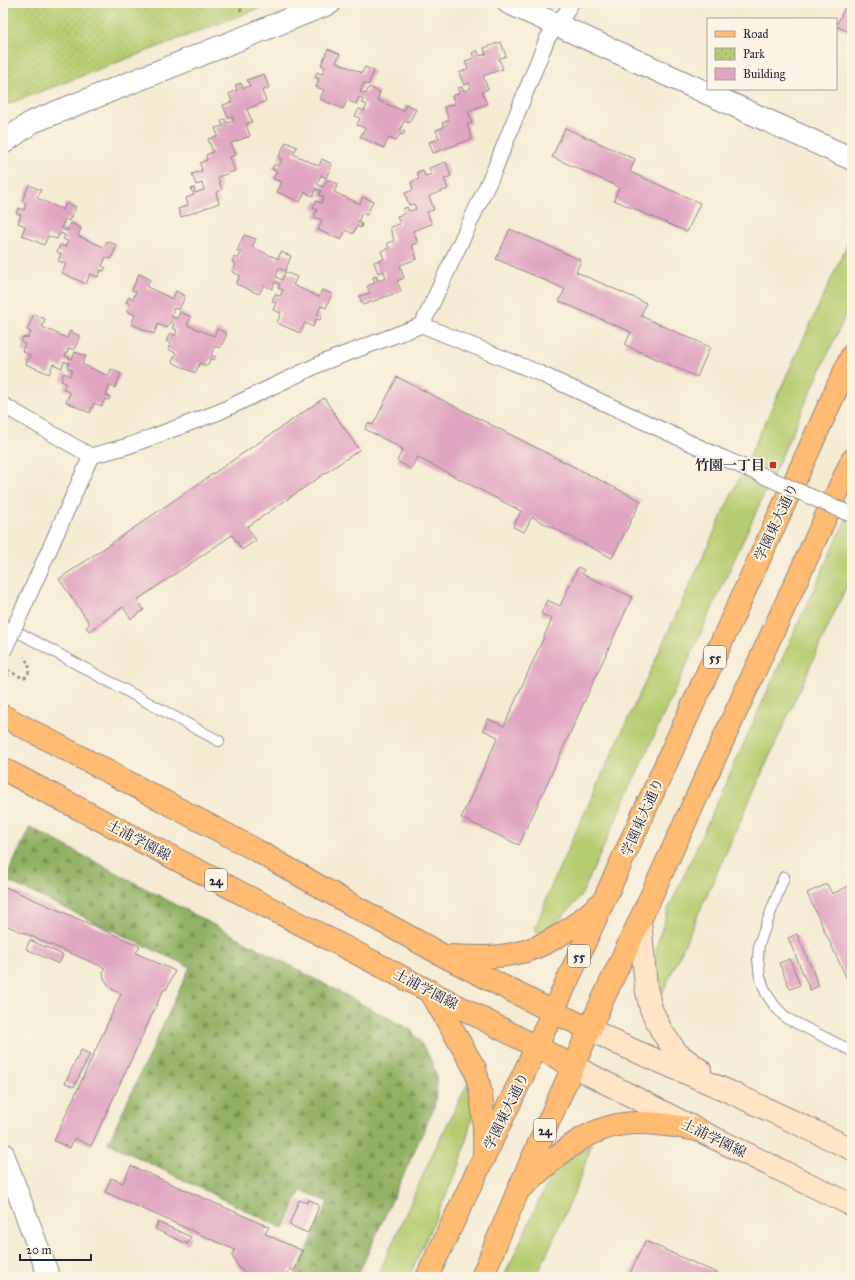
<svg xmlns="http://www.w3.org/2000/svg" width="855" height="1280" viewBox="0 0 855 1280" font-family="'IM FELL Great Primer','Noto Serif JP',serif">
  <defs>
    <pattern id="forest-firs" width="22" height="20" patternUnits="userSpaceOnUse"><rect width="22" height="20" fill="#90b062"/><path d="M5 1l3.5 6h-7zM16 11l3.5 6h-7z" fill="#758f52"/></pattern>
    <pattern id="park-dots" width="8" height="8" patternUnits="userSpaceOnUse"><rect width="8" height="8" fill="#b6cc70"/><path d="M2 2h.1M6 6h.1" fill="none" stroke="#9caf62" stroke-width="1.8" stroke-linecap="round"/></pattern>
  </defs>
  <rect width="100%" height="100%" fill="#fcf5e5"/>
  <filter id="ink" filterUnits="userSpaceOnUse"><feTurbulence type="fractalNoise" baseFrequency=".025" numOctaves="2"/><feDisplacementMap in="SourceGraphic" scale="8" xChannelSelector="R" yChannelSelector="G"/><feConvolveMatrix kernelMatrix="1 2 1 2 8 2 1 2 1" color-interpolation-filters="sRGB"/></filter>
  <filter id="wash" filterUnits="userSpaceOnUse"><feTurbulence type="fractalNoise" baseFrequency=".012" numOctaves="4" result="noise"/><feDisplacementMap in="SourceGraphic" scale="16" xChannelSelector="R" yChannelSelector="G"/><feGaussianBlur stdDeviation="0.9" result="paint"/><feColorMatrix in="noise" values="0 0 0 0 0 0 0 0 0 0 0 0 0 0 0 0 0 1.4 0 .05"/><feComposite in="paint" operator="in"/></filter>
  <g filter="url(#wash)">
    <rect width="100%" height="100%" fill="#f5ebd3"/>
    <!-- grass -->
    <g fill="#b6cc70" stroke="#6c7756">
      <path d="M852 234V301L582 894C570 911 556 923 539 934L535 928 555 877Z"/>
      <path d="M852 505V574L663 992 659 997C657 989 655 980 654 972 653 951 662 928 669 908Z"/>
      <path d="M469 1081 473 1113 460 1164 409 1277H377L433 1153Z"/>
      <path d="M592 1143 577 1187 536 1277H504L549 1179 559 1167Z"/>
    </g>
    <!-- forest -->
    <path fill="url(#forest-firs)" stroke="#59694e" d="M30 827 411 1030C424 1047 437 1064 437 1086 436 1093 435 1101 434 1108L357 1277H295L328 1202 301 1190 284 1229 108 1143 190 967 5 880Z"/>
    <!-- park -->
    <path fill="url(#park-dots)" stroke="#6c7756" d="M3 3H273L11 103 3 105Z"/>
    <g id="blocks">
      <!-- building -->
      <g fill="#e0a6c1">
        <path d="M847 3H852V33L836 26Z"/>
        <path d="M501 42 506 56 499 59 503 69 483 76 488 89 482 92 487 104 468 111 472 123 467 125 472 139 433 153 429 142 439 139 436 130 444 127 442 123 449 120 444 107 455 104 452 96 459 93 458 88 462 87 464 91 471 88 469 83 464 85 459 73 468 69 465 61 474 58 472 53 477 50 480 56 486 54 484 48Z"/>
        <path d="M328 49 340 54 336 62 362 73 365 67 374 71 368 85 364 83 360 92 366 94 369 87 380 92 377 100 403 111 406 104 416 109 409 123 404 121 400 130 405 132 403 135 400 134 396 141 389 138 384 148 360 137 365 128 357 125 360 118 355 116 359 109 364 111 367 105 362 103 363 99 359 97 356 104 347 100 343 109 320 99 324 90 316 87 319 79 315 77 317 72 322 74 325 67 321 65Z"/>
        <path d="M264 74 269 88 262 91 266 101 247 109 252 122 246 124 250 136 231 143 236 155 230 157 235 171 218 177 222 190 216 193 219 203 181 217 178 209 188 205 186 198 194 195 191 189 194 188 195 193 204 190 202 183 196 185 192 174 202 171 200 163 207 160 206 155 213 152 208 139 218 136 215 128 223 126 221 121 225 119 227 123 234 121 232 116 228 118 223 105 232 102 229 94 237 90 235 85 241 83 243 88 250 86 247 80Z"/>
        <path d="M565 128 635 159 630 172 700 203 687 232 614 200 619 187 552 157Z"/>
        <path d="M286 142 297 147 293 154 319 166 322 159 332 164 326 178 321 175 317 184 323 187 327 179 338 184 334 192 360 204 363 197 373 201 367 215 362 213 358 222 362 224 361 228 357 226 353 234 346 230 341 240 318 230 322 220 314 217 317 210 313 208 316 201 321 203 324 197 319 195 321 191 316 189 313 196 305 192 300 202 277 192 282 182 273 179 277 171 272 169 275 164 279 166 282 159 278 158Z"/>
        <path d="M446 162 451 176 444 179 448 189 429 196 434 210 427 212 432 224 413 231 418 243 412 245 417 259 400 265 404 278 397 281 401 291 363 305 359 296 370 293 367 286 375 283 373 277 376 276 378 281 386 278 384 271 378 273 374 262 384 259 381 251 389 248 387 243 394 241 390 227 400 224 397 216 405 214 403 209 407 207 409 211 416 209 414 204 409 205 405 193 413 190 411 182 419 179 417 172 423 170 425 176 432 174 429 168Z"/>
        <path d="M29 185 41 190 37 198 63 210 66 203 76 207 69 221 65 219 61 228 67 231 71 223 81 228 78 236 104 247 107 241 117 245 111 259 106 257 102 266 106 268 104 271 101 270 98 277 90 274 86 284 62 273 66 264 58 261 61 254 57 252 60 245 65 247 68 241 63 239 65 235 60 233 57 239 48 236 44 245 22 235 25 226 18 223 21 215 16 213 19 208 24 210 26 203 22 201Z"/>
        <path d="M510 229 581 260 576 272 646 303 641 316 710 347 697 377 625 345 631 332 559 301 565 289 496 259Z"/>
        <path d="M244 235 256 239 252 247 278 259 281 252 291 256 285 271 279 268 276 277 282 280 285 272 297 277 293 285 319 297 322 290 332 294 326 308 321 306 317 315 321 317 320 320 316 319 313 327 305 323 300 333 277 323 281 313 273 310 276 303 272 301 275 294 280 296 283 290 278 288 280 284 275 282 272 289 264 285 259 294 236 284 240 275 232 272 236 264 232 262 234 257 238 259 241 252 237 251Z"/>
        <path d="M139 274 150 279 147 287 173 299 176 291 185 296 179 310 174 308 171 316 177 319 180 312 191 317 187 325 214 336 217 329 227 334 220 348 215 346 211 355 216 357 214 360 211 358 207 366 200 363 195 373 172 362 176 353 168 349 171 343 166 341 170 333 175 336 177 330 172 328 174 324 170 321 167 328 158 324 154 334 131 324 135 315 127 311 130 304 126 302 129 297 133 299 136 292 132 290Z"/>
        <path d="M34 314 45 319 42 327 67 338 70 331 80 336 74 350 69 348 65 356 72 359 75 352 86 356 82 364 108 376 111 369 121 374 115 388 110 385 106 395 110 397 109 400 105 399 102 406 94 403 90 413 66 402 70 393 63 389 66 383 61 381 64 373 70 376 72 370 67 368 69 363 64 361 62 368 53 364 49 374 26 364 30 355 22 351 25 344 21 342 23 337 28 338 31 332 27 330Z"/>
        <path d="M397 377 641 501 612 558 532 517 524 532 513 527 521 511 417 457 411 469 397 461 403 449 365 429 368 423 373 425Z"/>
        <path d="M324 398 359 450 247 527 256 540 242 550 232 535 137 600 144 610 131 619 123 607 89 631 86 627 90 624 59 579Z"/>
        <path d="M578 567 584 570 582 574 632 597 519 845 461 818 498 737 483 730 488 719 504 726 552 619 541 614 547 600 560 606Z"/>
        <path d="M827 884 832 894 851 885 852 888V990L807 893Z"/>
        <path d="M3 886 140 946 136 953 175 971 166 990 164 989 91 1146 74 1138 70 1148 54 1141 121 994 113 990 109 986 104 978 103 972 105 968 3 924Z"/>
        <path d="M797 934 819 986 810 990 788 938Z"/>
        <path d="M30 940 63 955 59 964 26 949Z"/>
        <path d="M790 959 800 985 790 989 779 963Z"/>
        <path d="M81 1050 90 1054 74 1087 65 1083Z"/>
        <path d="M131 1166 269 1227 265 1234 303 1251 294 1271 290 1269 287 1277H247L248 1275 240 1269 232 1256 235 1250 105 1192 111 1178 123 1183Z"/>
        <path d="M299 1200 307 1203 308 1200H310L318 1204V1209L308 1233 289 1225Z"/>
        <path d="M158 1222 191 1237 187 1244 155 1229Z"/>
        <path d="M645 1241 726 1277H628Z"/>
      </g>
    </g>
  </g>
  <g filter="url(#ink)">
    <use href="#blocks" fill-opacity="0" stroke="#8c8687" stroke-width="1"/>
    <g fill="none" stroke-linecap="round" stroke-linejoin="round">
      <!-- service casing -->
      <g stroke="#8c8687" stroke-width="12">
        <g id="service">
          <path d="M3 624 219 741"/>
          <path d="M784 877 759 944 758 959 760 977 766 993 774 1005 786 1018 852 1051"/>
        </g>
      </g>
      <!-- pedestrian casing -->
      <g stroke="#8c8687" stroke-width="17">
        <g id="pedestrian">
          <path d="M571 3 567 11 547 39 494 171 422 325 539 373 714 454"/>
          <path d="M3 405 91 456"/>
          <path d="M21 613 91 456 128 446 219 412 324 362 422 325"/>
        </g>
      </g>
      <!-- minor casing -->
      <g stroke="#8c8687" stroke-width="23">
        <path id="minor" d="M3 1153 49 1277"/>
      </g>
      <!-- tertiary casing -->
      <g stroke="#8c8687" stroke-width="24">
        <g id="tertiary">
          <path d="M509 3 852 159"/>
          <path d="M3 143 32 122 330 3"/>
        </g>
      </g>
      <!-- secondary casing -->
      <g stroke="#8c8687" stroke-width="24">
        <g id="secondary">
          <path d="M640 920 646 987 651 1009 662 1032 677 1053 700 1070"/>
          <path d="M590 1029 619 1044 730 1092 852 1149"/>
          <path d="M573 1066 698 1130 852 1205"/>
        </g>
      </g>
      <!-- primary casing -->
      <g stroke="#8c8687" stroke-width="24">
        <g id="primary">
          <path d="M3 716 254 849 352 905 444 956 553 1012 590 1029"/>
          <path d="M3 769 573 1066"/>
          <path d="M452 956C472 957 493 958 513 954 547 948 575 926 600 904"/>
          <path d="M430 991 475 1069C483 1095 485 1123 484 1150"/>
          <path d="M525 1185C558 1154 591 1122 640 1123 660 1123 679 1127 698 1130"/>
          <path d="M427 1277 553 1012 852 355"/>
          <path d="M482 1277 517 1193 602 1001 640 920 852 460"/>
        </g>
      </g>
      <!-- path -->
      <g stroke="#8c8687" stroke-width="2.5" stroke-dasharray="3 3" stroke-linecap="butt">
        <path d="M238 3 242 13"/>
        <path d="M13 673 23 678 27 676C31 669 29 665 25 658L24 657"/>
        <path d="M3 688 10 670"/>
      </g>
      <!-- service -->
      <use href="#service" stroke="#fff" stroke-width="10"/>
      <!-- pedestrian -->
      <use href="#pedestrian" stroke="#fff" stroke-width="15"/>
      <!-- minor -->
      <use href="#minor" stroke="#fff" stroke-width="21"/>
      <!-- tertiary -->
      <use href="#tertiary" stroke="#fff" stroke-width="22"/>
      <!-- secondary -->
      <use href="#secondary" stroke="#ffe4c6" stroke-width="22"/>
      <!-- primary -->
      <use href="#primary" stroke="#febb71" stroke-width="22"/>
      <!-- pedestrian-bridge casing -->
      <g stroke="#8c8687" stroke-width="17" stroke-linecap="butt">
        <g id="pedestrian-bridge">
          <path d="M714 454 852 515"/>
          <path d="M3 652 21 613"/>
        </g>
      </g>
      <!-- pedestrian-bridge -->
      <use href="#pedestrian-bridge" stroke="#fff" stroke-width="15"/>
    </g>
  </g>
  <!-- markers -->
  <rect fill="#c8321e" stroke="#fcf5e5" stroke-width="1.5" x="769" y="461" width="8" height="8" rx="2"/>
  <g text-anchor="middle" stroke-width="4" stroke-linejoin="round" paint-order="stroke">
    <!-- shield labels -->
    <g fill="#fcf5e5" stroke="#63616e" stroke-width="1">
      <rect x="704" y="646" width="22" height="22" rx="3"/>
      <rect x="205" y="869" width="22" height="22" rx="3"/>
      <rect x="568" y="945" width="22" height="22" rx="3"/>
      <rect x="534" y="1119" width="22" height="22" rx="3"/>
    </g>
    <g font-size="13" font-weight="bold" fill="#22223b">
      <text x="715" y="662">55</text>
      <text x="216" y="885">24</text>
      <text x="579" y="961">55</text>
      <text x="545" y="1135">24</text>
    </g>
    <!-- poi labels -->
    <g font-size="14" font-weight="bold" fill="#22223b" stroke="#fcf5e5" text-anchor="end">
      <text x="765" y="470">竹園一丁目</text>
    </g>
    <!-- street labels -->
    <g font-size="14" fill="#22223b" stroke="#fcf5e5">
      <text transform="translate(776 522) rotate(-65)" y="5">学園東大通り</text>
      <text transform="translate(642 817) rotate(-66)" y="5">学園東大通り</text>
      <text transform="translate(139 840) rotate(28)" y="5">土浦学園線</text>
      <text transform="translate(426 989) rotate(28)" y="5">土浦学園線</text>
      <text transform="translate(506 1111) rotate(-64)" y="5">学園東大通り</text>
      <text transform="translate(714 1138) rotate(26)" y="5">土浦学園線</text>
    </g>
  </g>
  <!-- margin -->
  <rect width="855" height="1280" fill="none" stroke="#fcf5e5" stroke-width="16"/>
  <!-- legend -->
  <rect x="707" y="18" width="130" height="72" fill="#fcf5e5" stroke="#a5a1a1"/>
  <rect x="715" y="31" width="20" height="6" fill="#febb71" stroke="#a5a1a1"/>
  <text x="743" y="38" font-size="12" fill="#22223b">Road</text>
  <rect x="715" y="48" width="20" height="12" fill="url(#park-dots)" stroke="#a5a1a1"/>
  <text x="743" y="58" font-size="12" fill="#22223b">Park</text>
  <rect x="715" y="68" width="20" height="12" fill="#e0a6c1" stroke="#a5a1a1"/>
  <text x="743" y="78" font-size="12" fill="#22223b">Building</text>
  <!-- scale -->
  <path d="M20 1254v6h71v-6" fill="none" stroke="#22223b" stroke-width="2"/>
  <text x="26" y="1254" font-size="12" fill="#22223b" stroke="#fcf5e5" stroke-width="3" paint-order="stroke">20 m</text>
</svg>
